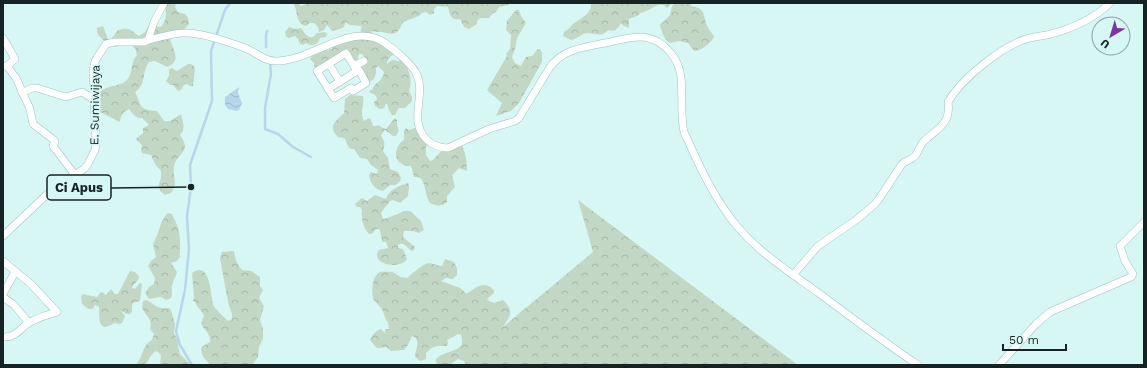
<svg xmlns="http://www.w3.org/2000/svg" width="1147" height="368" viewBox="0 0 1147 368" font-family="'Work Sans',sans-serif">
  <defs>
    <pattern id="forest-crowns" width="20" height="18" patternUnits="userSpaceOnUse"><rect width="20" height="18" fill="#c3d7c5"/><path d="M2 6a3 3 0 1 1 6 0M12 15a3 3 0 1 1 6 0" fill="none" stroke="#a7b8a9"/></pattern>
    <pattern id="water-waves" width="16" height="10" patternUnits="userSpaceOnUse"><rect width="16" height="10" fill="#b7d6ec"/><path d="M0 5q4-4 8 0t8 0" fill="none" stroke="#9db7ca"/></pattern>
  </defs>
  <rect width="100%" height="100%" fill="#d7f7f5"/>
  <!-- forest -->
  <g fill="url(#forest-crowns)">
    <path d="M164 3H176L175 7 178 12 185 14 188 18 189 24 181 33 170 37C171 49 184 60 167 67L155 61 149 62C141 73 147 84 135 92 142 106 138 110 157 111L164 121H170L181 114C183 123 186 127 180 135 182 138 185 142 185 147 184 154 175 158 174 166 172 177 179 182 171 193L165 195 160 191 159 184 161 178V171L155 164 151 155 142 153 141 151 142 145 136 139 143 133V128L149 125 142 118C136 119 132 113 129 109 123 112 121 115 120 122L98 111C96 91 98 90 117 85 120 84 124 83 126 81 133 75 130 62 137 55L135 48C128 43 124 43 116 47L108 44 98 35 97 28 103 26 109 42 118 30C130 27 130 30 139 36L145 32 149 25 161 27C167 20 167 12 164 3Z"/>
    <path d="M293 3H298L301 6 309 3H511L508 5 499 7 496 12 493 13 489 18H480L477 21V24L469 29 464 27 460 19C450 21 450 14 448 7L437 6 434 9V13L430 15 426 12 422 13 419 16 403 22C397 35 396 35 382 32 378 32 375 32 371 31L378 44C386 47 382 42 389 50L391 49 396 54 391 56 387 61V64L392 60 399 61 401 59C409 67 413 81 409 91L412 97V101L405 108H399L395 115H392L389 110 387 104H386L384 108 381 109C378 109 374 106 374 102L377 100C376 93 374 95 369 92V91L372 90C375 81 383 82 384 72L378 66 376 68V73L374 79 368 83 360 67 368 63 362 54H359L358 60 356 62 339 55 334 56 333 60 316 68 314 66V63L310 59 313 54 327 48 328 52 329 49H332V46L360 33 362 26 350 25 346 22 343 28 332 31 327 25 324 30 319 32 318 27 314 23H310L306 26 302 25C295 18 298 10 293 3Z"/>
    <path d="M591 3H672L667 8 664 5C655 3 649 12 640 13L639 15 629 19V28L624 26 621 23C618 29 615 32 608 30 599 40 593 30 583 34 579 36 576 39 571 40L563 36 564 32C568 30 570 27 573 24 581 18 592 14 591 3Z"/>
    <path d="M675 3H692L690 6C704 8 703 12 706 23 707 28 712 32 714 37 711 43 701 51 694 51L688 43 680 41 670 43C663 38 662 32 660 25L670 15 672 6Z"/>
    <path d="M516 10H519L521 16 526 23 517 38 515 49 512 57 515 63 521 66 526 57 532 56 538 49H540L542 53V62L519 103 511 111 496 116 502 103 487 90 507 56 506 54 510 49 511 35 506 30 507 21Z"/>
    <path d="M289 27 295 29 301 28C305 33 307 38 313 37L317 33 325 32 327 34 326 37 320 38C318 45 312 47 306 43L303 45 300 44 298 39 295 36 289 38 286 37 285 32Z"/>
    <path d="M188 64H191L194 66 195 69 193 86H190L187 84 184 85 181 90 178 91 173 85H170L166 81 169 76V70L172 68 177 71Z"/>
    <path d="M350 95 363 96C365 105 359 112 364 121L369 118 371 120 373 126H376L378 125 383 128 386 129 395 118 397 120V125L399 131 396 136H393L385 130 381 135C384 143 386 141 383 151L388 158 390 169 398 172 401 178 400 181 396 185H390L383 191C375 190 370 183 369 175L371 172 377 174 378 170 370 164 367 159 360 158 354 149H351C346 146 348 142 344 138L338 137C327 126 336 121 344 113L345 99Z"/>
    <path d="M406 128 409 130 415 128 429 145 426 146V155L430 161 433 160 442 150 460 144C466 150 467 163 467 171L459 168 452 175 455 187 447 196V202C442 207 436 206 430 203 425 196 425 180 420 178 418 177 416 177 414 177L411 166C408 166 405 166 402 164 392 158 396 145 404 140V131Z"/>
    <path d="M408 183 409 186 408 196 400 203 393 200 390 201 381 213 383 219C386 219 401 213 403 211H410L421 221 424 230 419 233 413 231H404L403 237 415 247 414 250 412 251C406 248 405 241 398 245V248L403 249 407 259C399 271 369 263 379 250L388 248 386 242H383C380 238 382 233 379 229H376L372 234H369C363 228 361 218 362 210L360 207H357L355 204 362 198 367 201 375 195 386 199C388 190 399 186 408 183Z"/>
    <path d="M578 200 798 365H466L464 361 458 359 449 365H438L436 362V359C445 349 468 353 461 335L458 334 447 340 448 343 447 346C438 345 433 346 426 353V359L420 361 415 357C415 350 422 339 412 336L408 345 404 350 391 351 386 347 377 348 370 340C372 335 375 331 381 329L385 333V329H389L388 322 386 320 382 309 373 299C372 291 371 277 380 272 382 271 384 272 386 272 394 271 395 273 400 277L407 278C412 274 422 264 429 263 433 263 437 266 442 266L445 259 454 262 457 268V275L453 279 446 278 441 281 460 288 467 294C476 287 484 280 494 290V293L487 299 489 301 494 303 503 300C516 313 509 316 503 327L593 252Z"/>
    <path d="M168 213 172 214C177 224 180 231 180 243 181 248 179 252 180 257L177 261 171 263 177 272C176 277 173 280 172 285 171 290 173 293 171 298L166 300 161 297 149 299 145 293 149 287 154 284 155 278 148 266 151 261 156 257 153 244C159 234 160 220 168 213Z"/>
    <path d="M234 251C235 258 237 265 242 270L251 271 260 277V286L263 290 259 298 264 306 260 320 263 329V339L259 347 258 357 253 364 210 365C206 358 203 361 201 349L203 346 210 342C211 333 204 331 201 323L204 316C202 310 197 308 195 302L193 301 194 297 192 273C212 259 210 300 214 306 216 310 224 317 228 321L232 319V314L228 302 220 258 222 252Z"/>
    <path d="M130 271 135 272 139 276C139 282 133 283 132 288L135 289 140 283 142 284 140 301 133 303 132 306V312L130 314H126L122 311H121L125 316 122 323 119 324 114 323C96 335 100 314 99 307L95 305 93 309H88L82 304 81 297 83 294 97 297 101 292 106 295 111 289 115 294H118Z"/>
    <path d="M146 300C152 302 156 308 162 308 164 309 166 308 169 308L171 310 175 324 174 333 178 340V346L180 354 191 365H160L161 355 158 352 156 351C145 358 153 365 136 365 143 357 142 345 152 340L154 334 150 329C153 319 146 316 142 308L143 301Z"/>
  </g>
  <!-- water -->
  <path fill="url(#water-waves)" d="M239 87 238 93 242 103 239 110 236 111 228 109 225 105V97Z"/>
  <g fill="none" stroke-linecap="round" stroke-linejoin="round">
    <!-- stream -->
    <g stroke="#b7d6ec" stroke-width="2.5">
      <path d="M266 47V35L267 31"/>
      <path d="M270 63 271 74 265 108V129L278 134 293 147 311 157"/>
      <path d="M192 365 180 345 176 331 185 290 189 249 187 217 191 187 190 165 212 101 211 51 225 10 230 3"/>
    </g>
    <!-- street casing -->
    <g stroke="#a1c0bf" stroke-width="8">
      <g id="street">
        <path d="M3 38 15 59 7 66H3"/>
        <path d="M148 40C159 38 172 33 184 33 201 32 229 42 245 48 258 53 264 62 278 61 313 60 353 20 385 43 394 49 413 65 417 75 426 96 408 119 426 139 432 145 439 148 448 148L489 129 515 121 519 118 550 67C563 49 585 47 605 43 631 38 650 29 670 52 676 59 680 69 681 77 683 96 680 114 684 132 699 165 713 197 736 225 759 253 791 273 820 294 852 318 884 342 918 365"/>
        <path d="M329 64 340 82"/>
        <path d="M7 66 16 78 30 109 33 124 54 140 55 142 53 146 75 175"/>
        <path d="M354 66 364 61"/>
        <path d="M328 89 357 71 359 70 366 83 353 91 351 88 334 98 317 71 346 53 357 71"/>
        <path d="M22 93 32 88H37L66 97 82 92 95 100"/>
        <path d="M3 236 57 185 84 169 88 164 95 150 96 142 93 71 95 61 106 44 115 42H144L148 40 154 22 164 3"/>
        <path d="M3 261 31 284 57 312C49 314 38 318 30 322 20 328 16 338 3 337"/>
        <path d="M793 275 818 246 856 220 874 205 879 199 902 164C906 161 911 160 915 156 919 151 920 144 925 140 939 128 951 123 948 102 962 78 1000 48 1026 39 1033 37 1040 36 1047 35 1071 29 1093 20 1110 3"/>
        <path d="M3 294 15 272"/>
        <path d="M3 297 14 305 29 323"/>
        <path d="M999 365 1036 324 1050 312 1131 277 1133 274 1125 261 1120 246 1144 222"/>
      </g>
    </g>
    <!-- street -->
    <use href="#street" stroke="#fff" stroke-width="7"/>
  </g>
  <g text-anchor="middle" stroke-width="3.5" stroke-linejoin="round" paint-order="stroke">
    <!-- street labels -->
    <g font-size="12" fill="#172322" stroke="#d7f7f5">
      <text transform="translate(95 105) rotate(-89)" y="4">E. Sumiwijaya</text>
    </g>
  </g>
  <!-- callouts -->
  <path fill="none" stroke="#172322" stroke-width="1.5" d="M191 187L111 188"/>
  <circle fill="#172322" stroke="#d7f7f5" stroke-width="1.5" cx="191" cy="187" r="4"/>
  <rect fill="#d7f7f5" stroke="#172322" stroke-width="1.5" x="47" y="175" width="64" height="25" rx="4"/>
  <g font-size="13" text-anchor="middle" font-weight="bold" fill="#172322">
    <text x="79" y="192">Ci Apus</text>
  </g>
  <!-- border -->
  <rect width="1147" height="368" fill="none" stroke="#172322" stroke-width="8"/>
  <!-- north arrow -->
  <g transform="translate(1111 36) rotate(218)"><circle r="19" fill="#d7f7f5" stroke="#8aa2a1"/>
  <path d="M0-3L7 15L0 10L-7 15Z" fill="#7c35a8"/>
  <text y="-6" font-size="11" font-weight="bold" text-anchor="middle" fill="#172322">U</text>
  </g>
  <!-- scale -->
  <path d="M1003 344v6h63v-6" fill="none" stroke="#172322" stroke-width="2"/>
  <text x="1009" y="344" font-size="12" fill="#172322" stroke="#d7f7f5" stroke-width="3" paint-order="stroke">50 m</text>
</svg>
